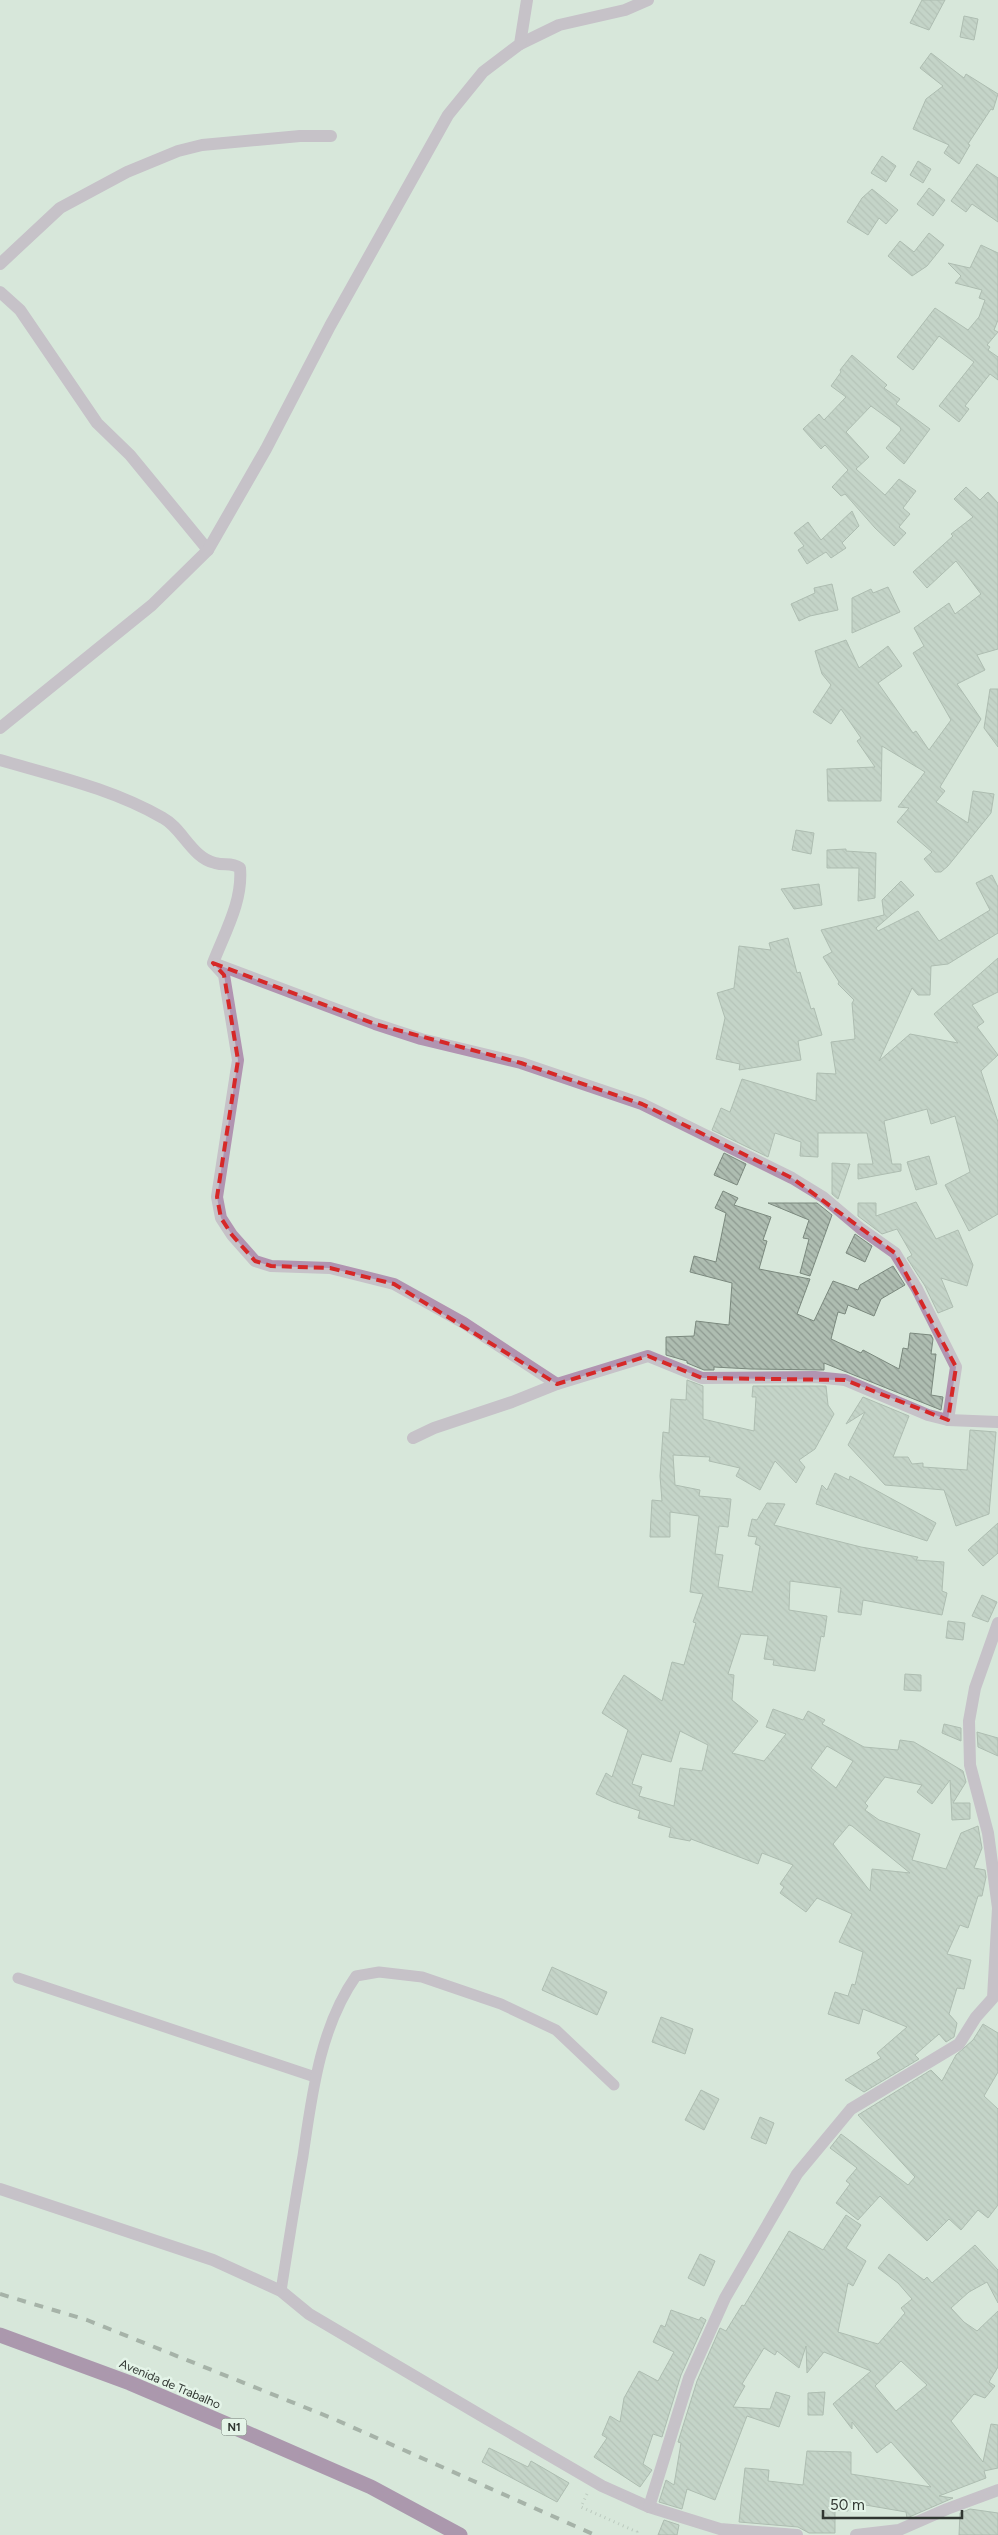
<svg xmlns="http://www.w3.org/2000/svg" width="998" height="2535" viewBox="0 0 998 2535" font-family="Figtree,sans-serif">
  <defs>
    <pattern id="building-back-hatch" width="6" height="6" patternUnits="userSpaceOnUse" patternTransform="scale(1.25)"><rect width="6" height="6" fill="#aebdb1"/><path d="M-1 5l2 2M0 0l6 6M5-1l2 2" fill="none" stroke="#8e9a91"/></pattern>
  </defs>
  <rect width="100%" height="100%" fill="#d7e7da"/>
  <!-- building -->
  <g fill="url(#building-back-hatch)" stroke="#7b897e" fill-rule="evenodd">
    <path d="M922 0H945L929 30 910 23Z"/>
    <path d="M964 16 978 19 974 40 960 37Z"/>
    <path d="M931 53 964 78 966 74 998 94 993 110 991 109 968 144 970 145 959 164 944 153 949 145 913 129 926 99 943 86 920 68Z"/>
    <path d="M882 156 896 166 886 182 871 173Z"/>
    <path d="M918 161 931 169 923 183 910 175Z"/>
    <path d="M977 164 998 178V222L972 204 966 212 951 201Z"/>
    <path d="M929 188 945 200 933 216 917 204Z"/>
    <path d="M872 189 898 210 886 224 879 218 868 235 847 222 862 198Z"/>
    <path d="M929 233 944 245 927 266 912 276 888 256 900 241 914 252Z"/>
    <path d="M981 245 998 253V320L994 330 998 332 987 345 990 347 988 350 998 357V380L990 374 965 406 969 409 959 422 939 406 974 362 939 336 913 370 897 357 935 308 968 330 979 317 985 300 979 298 982 290 955 283 961 276 948 263 970 268Z"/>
    <path d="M852 355 887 385 884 388 900 399 896 404 930 429 904 464 886 448 901 430 900 427 871 406 846 432 869 457 856 469 885 495 899 479 916 491 903 508 910 514 899 527 906 533 894 546 875 528 845 494 841 496 832 487 848 470 825 445 821 449 803 429 819 414 824 420 846 397 831 386 841 372 840 370Z"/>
    <path d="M966 487 980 500 988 492 998 503V649L977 655 985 670 957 684 981 719 940 787 945 791 936 802 968 823 973 791 994 794 991 813 948 866 941 872H935L924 859 932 852 897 822 909 808 898 807 925 772 882 746 881 801H828L827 769 875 767 857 741 861 738 841 709 831 724 813 712 831 685 822 674 815 651 846 640 859 668 888 646 902 666 878 683 913 733 916 731 929 750 951 720 913 653 924 646 914 628 949 603 955 614 981 594 956 561 927 588 913 572 953 536 951 534 973 517 954 499Z"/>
    <path d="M852 511 859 526 842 543 846 548 831 558 826 552 807 564 798 550 804 546 794 533 808 522 821 540Z"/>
    <path d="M832 584 838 610 810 616 799 621 791 604 815 593 814 588Z"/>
    <path d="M888 587 900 612 852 633V598L871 589 873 593Z"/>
    <path d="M990 689H998V747L984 728Z"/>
    <path d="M796 830 814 833 811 854 792 850Z"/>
    <path d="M846 849V851L876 853 875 898 858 901 859 868H827V850Z"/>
    <path d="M992 875 998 887V933L948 964 931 966 930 995H918L912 988 879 1061 910 1034 958 1043 934 1014 998 958V992L972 1005 984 1022 977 1027 998 1055 981 1071 998 1122V1214L969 1231 945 1185 970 1172 955 1116 931 1124 927 1109 884 1121 892 1164H901V1171L858 1179V1164H873L867 1133H818V1157L800 1156 801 1142 775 1133 768 1157 712 1130 721 1108 730 1112 742 1079 816 1101 817 1073 836 1074 831 1042 855 1039 852 1003 854 1000 838 984 839 982 823 957 832 952 821 930 884 915 882 900 901 881 914 895 876 928 878 931 918 911 939 941 990 910 976 883Z"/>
    <path d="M819 884 822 905 794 909 781 889Z"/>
    <path d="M788 938 797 973 800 972 811 1009 814 1008 822 1035 798 1041 801 1060 739 1070 740 1064 716 1059 725 1018 717 993 734 988 739 946 771 950 769 943Z"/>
    <path d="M724 1153 746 1164 737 1185 714 1175Z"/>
    <path d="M929 1156 937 1184 916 1190 907 1162Z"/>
    <path d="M832 1163 850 1164 838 1199 832 1194Z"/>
    <path d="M723 1191 738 1198 734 1205 771 1217 763 1240 767 1241 759 1269 810 1279 797 1314 814 1321 833 1281 858 1290 860 1285 893 1266 905 1285 881 1299 874 1316 848 1305 845 1314 838 1312 831 1339 861 1353 863 1350 899 1369 903 1348 908 1349 910 1333 931 1335 933 1339 931 1354H936L931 1395 943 1397 941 1410 824 1363V1370L751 1369 714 1367V1370H704L687 1363V1361L666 1355V1337L694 1336 696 1321 729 1325 732 1283 690 1272 694 1256 716 1262 726 1213 715 1208Z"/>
    <path d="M916 1202 936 1239 958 1230 973 1265 967 1286 941 1278 953 1307 938 1313 925 1286 907 1258 912 1255 897 1229 882 1234 858 1216V1203H876V1216Z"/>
    <path d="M768 1203H817L832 1215 810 1276 800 1273 809 1239 803 1238 809 1220Z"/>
    <path d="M855 1234 872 1246 865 1262 846 1253Z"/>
    <path d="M687 1380 703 1386V1419L754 1431 756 1397H752L753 1386H826L828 1405 834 1414 815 1449 799 1460 805 1467 796 1483 775 1461 760 1490 736 1476 740 1468 709 1461 710 1457 673 1455 675 1485 700 1490 699 1496 731 1499 728 1527 719 1526 715 1554 723 1555 718 1587 752 1592 760 1546 755 1544 757 1537 748 1536 752 1519 757 1520 767 1503 785 1504 774 1525 861 1547 918 1557 916 1560 944 1562 942 1591 947 1593 942 1615 863 1600 861 1615 838 1612 841 1588 790 1581 789 1610 827 1616 824 1637 821 1636 815 1671 773 1665 774 1660 764 1659 768 1636 741 1634 728 1674 734 1675 732 1700 758 1721 732 1753 764 1761 786 1734 766 1727 773 1709 803 1720 808 1711 825 1720 822 1724 864 1747 898 1750 900 1740 914 1742 963 1771 966 1782 953 1803H970V1819L952 1820 950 1780 932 1804 917 1792 922 1785 885 1777 865 1803 868 1806 865 1810 879 1820 920 1834 912 1860 946 1869 961 1833 978 1826 982 1848 974 1868 985 1870 986 1877 982 1896H978L968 1928 960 1925 947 1954 971 1960 964 1989 957 1988 949 2014 957 2023 954 2037 946 2042 939 2034 915 2055 919 2059 864 2092 845 2080 881 2058 877 2053 907 2027 863 2009 859 2024 828 2014 835 1992 848 1996 852 1984 855 1985 863 1952 839 1942 852 1914 817 1898 806 1912 780 1893 784 1887 780 1884 793 1865 762 1853 758 1864 691 1839 690 1841 669 1837 671 1828 638 1818 640 1811 613 1802 596 1794 606 1773 612 1777 628 1730 602 1713 614 1691 624 1675 662 1701 672 1662 684 1665 696 1623 693 1622 703 1594 690 1592 699 1516 670 1512V1537H650L652 1500 662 1501 660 1476 663 1432 669 1433 671 1399 686 1400ZM680 1731 708 1745 702 1771 680 1768 674 1806 639 1796 642 1787 632 1784 642 1754 671 1762ZM827 1746 853 1761 836 1788 811 1768ZM849 1825 852 1826 910 1873 872 1869 870 1891 833 1844Z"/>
    <path d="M863 1397 909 1416 893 1457H908L912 1464 923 1463V1467L967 1470 970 1430 996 1432 989 1514 956 1526 944 1490 885 1485 848 1445 865 1412 846 1424Z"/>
    <path d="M835 1473 849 1480 850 1476 936 1523 927 1541 816 1504 822 1485 827 1490Z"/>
    <path d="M998 1523V1553L983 1566 968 1550Z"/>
    <path d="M982 1595 997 1602 988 1622 972 1616Z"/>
    <path d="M948 1621 965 1623 963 1640 946 1638Z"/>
    <path d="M905 1674 921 1675V1691L904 1690Z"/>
    <path d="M944 1724 961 1728V1741L942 1733Z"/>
    <path d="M977 1732 998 1738V1756L978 1747Z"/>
    <path d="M552 1967 607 1992 597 2015 542 1990Z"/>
    <path d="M661 2017 693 2029 685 2054 652 2042Z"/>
    <path d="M983 2024 998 2033V2072L984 2096 998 2109V2205L988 2218 978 2210 961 2230 949 2219 927 2241 880 2196 858 2220 836 2203 850 2184 846 2181 857 2168 830 2148 841 2134 908 2185 915 2177 858 2115 931 2070 942 2081 956 2055 973 2040Z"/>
    <path d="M701 2090 719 2099 704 2130 685 2120Z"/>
    <path d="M760 2117 774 2123 766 2144 751 2138Z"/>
    <path d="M846 2215 861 2225 846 2248 866 2261 853 2286 848 2283 838 2332 878 2344 905 2313 901 2308 912 2299 898 2283 878 2268 889 2254 924 2280 927 2277 932 2283 975 2245 998 2270V2303L987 2282 969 2292 951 2308 964 2322 977 2331 998 2311V2367L989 2382 995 2386 985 2398 974 2394 951 2421 983 2462 991 2424 998 2425V2468L984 2471 986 2478 939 2496 953 2498 907 2518 906 2512 848 2502V2511L835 2510V2533H809L798 2527 739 2522 745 2468 769 2470 768 2481 803 2485 807 2451 851 2452V2474L931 2487 891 2442 877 2453 852 2422V2429L833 2404 871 2371 824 2352 807 2373 806 2346 799 2368 777 2351 775 2355 764 2348 742 2384 745 2386 733 2407 770 2409 776 2392 790 2396 779 2427 747 2416 715 2500 687 2489 682 2509 659 2502 666 2480 674 2485 681 2443 678 2442 697 2381 720 2328 726 2331 742 2305 744 2306 789 2231 823 2250ZM901 2361 927 2385 896 2411 875 2386Z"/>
    <path d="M700 2254 715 2261 704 2286 688 2278Z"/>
    <path d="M671 2310 699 2320 701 2317 706 2320 681 2375 662 2437 653 2434 643 2464 652 2470 640 2487 594 2457 607 2438 602 2435 610 2416 620 2422 624 2398 639 2371 658 2381 674 2352 653 2342 661 2325 665 2327Z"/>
    <path d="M825 2392 823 2415H808V2393Z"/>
    <path d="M489 2448 528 2467 531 2461 569 2483 557 2502 482 2462Z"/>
    <path d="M970 2509 998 2513V2535H959L960 2513Z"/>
    <path d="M664 2520 679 2525 677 2535H658Z"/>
  </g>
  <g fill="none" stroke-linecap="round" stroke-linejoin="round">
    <!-- path -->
    <path stroke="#9ba79d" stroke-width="3" stroke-dasharray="1 4" stroke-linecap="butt" d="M587 2494 581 2507 637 2532 636 2535"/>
    <!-- lane -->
    <g stroke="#b194b1" stroke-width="11">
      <path d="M18 1978 315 2077"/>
      <path d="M281 2291C288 2246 295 2201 303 2156 312 2094 320 2027 356 1976L379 1972 422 1977 501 2004 556 2030 614 2085"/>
    </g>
    <!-- street -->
    <g stroke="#b194b1" stroke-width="12">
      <path d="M520 44 559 25 625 10 648 0"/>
      <path d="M0 264 60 208 127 172 178 151 202 145 300 136H331"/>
      <path d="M0 292 20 310 97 423 130 455 208 550"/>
      <path d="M0 728 152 605 208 550 266 449 330 326 448 115 483 72 520 44 527 0"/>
      <path d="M0 760C55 776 113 789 163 818 182 828 192 858 215 863 225 866 231 862 240 868 243 901 225 932 213 963L224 975 238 1060 217 1197 221 1218 232 1235 255 1261 271 1266 330 1268 394 1284 464 1323 557 1384"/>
      <path d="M216 964 375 1024 421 1039 521 1063 642 1104 792 1178 823 1197 861 1229 895 1253 917 1289 956 1367 948 1420"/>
      <path d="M413 1438 434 1428 512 1402 557 1384 648 1356 702 1378 815 1377 845 1380 928 1415 948 1420 998 1422"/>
      <path d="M0 2189 213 2260 281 2291 309 2314 487 2419 602 2486 649 2507 720 2529 797 2535"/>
      <path d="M649 2507 689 2378 725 2298 797 2174 851 2109 959 2044 976 2017 993 1998 998 1908 988 1833 970 1765 969 1721 975 1688 998 1623"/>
      <path d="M856 2535 899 2530 947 2509 998 2490"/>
    </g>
    <!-- highway -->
    <path stroke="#753977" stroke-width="15" d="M0 2335 130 2383 238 2429 371 2487 460 2535"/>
    <!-- rail -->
    <path stroke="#6a736b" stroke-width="4" stroke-dasharray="9 9" stroke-linecap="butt" d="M0 2294 87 2320 334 2419 595 2535"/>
  </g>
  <!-- marked area -->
  <path d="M0 0H998V2535H0ZM213 963 375 1024 521 1063 642 1104 792 1178 895 1253 956 1367 948 1420 845 1380 702 1378 648 1356 557 1384 394 1284 330 1268 271 1266 255 1261 232 1235 221 1218 217 1197 238 1060 224 975Z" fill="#d7e7da" fill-opacity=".55" fill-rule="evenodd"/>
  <path fill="none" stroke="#d62828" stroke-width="4" stroke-dasharray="10 6" stroke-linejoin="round" d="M213 963 375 1024 521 1063 642 1104 792 1178 895 1253 956 1367 948 1420 845 1380 702 1378 648 1356 557 1384 394 1284 330 1268 271 1266 255 1261 232 1235 221 1218 217 1197 238 1060 224 975Z"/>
  <g text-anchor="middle" stroke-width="5" stroke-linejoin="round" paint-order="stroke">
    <!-- shield labels -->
    <rect fill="#e4f4e8" stroke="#666f68" stroke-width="1" x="221.5" y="2418.5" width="25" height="17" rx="4"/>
    <g font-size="11" font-weight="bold" fill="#303631">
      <text x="234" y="2431">N1</text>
    </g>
    <!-- street labels -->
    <g font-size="12" fill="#303631" stroke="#e4f4e8">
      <text transform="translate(170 2384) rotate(23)" y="4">Avenida de Trabalho</text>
    </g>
  </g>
  <!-- scale -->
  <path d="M823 2510v8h139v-8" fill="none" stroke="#303631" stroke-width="2.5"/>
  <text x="830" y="2510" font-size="15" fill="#303631" stroke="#e4f4e8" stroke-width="4" paint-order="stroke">50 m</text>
</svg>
